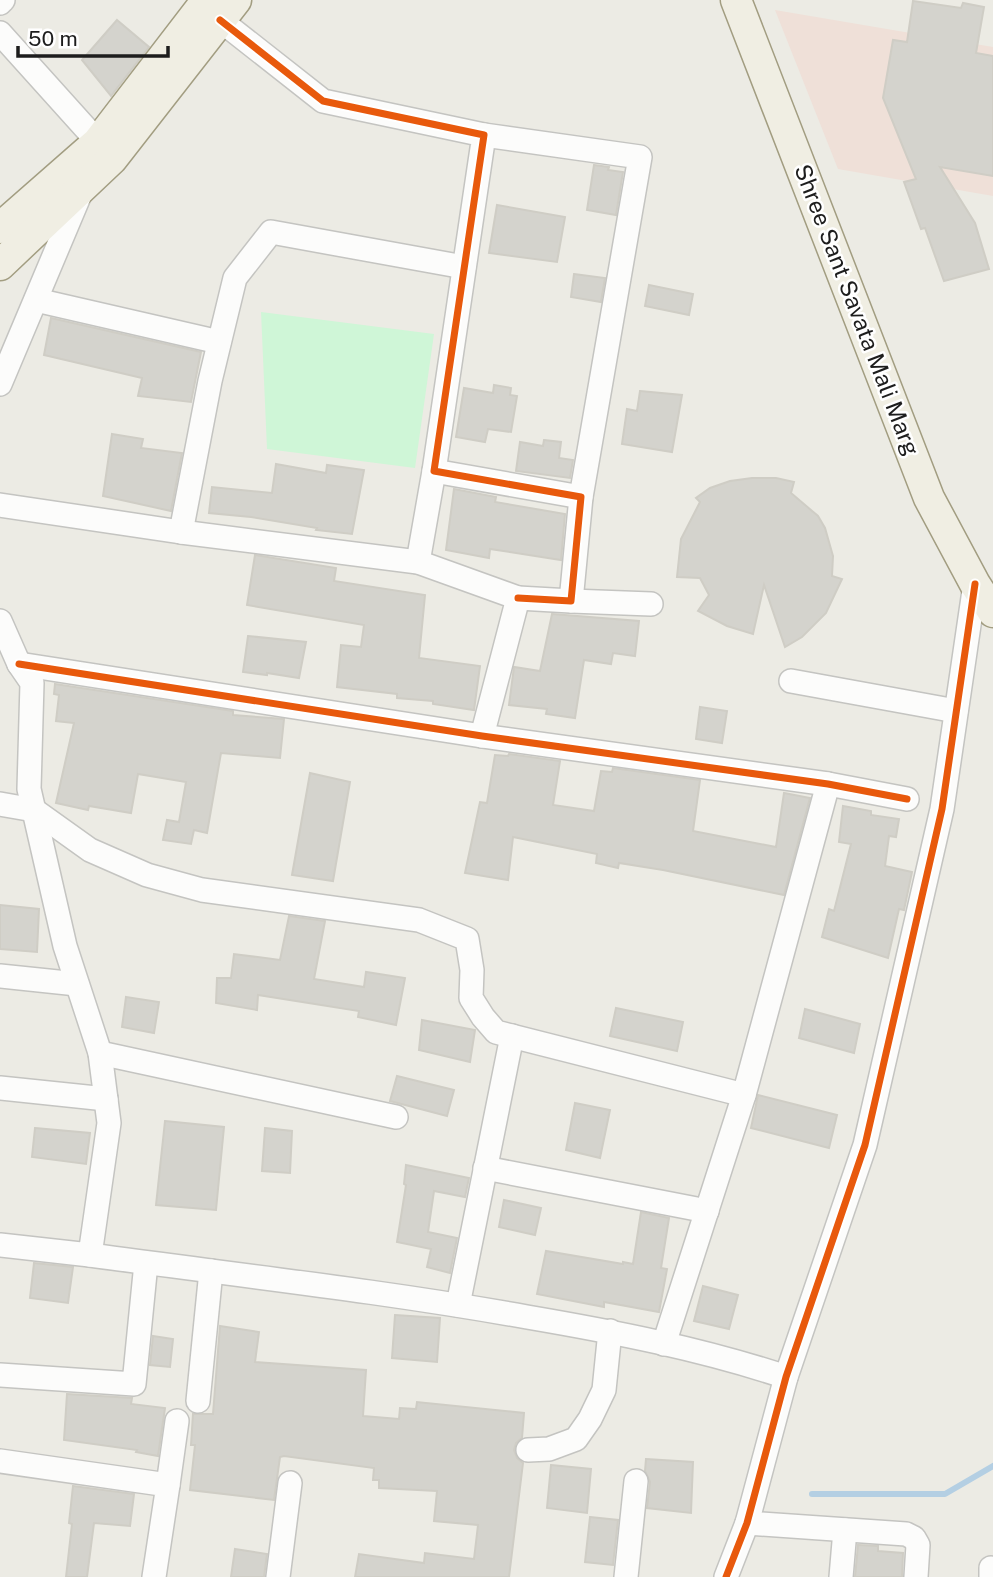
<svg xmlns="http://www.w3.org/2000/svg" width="993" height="1577" viewBox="0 0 993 1577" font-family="'Public Sans',sans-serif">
  <rect width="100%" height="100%" fill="#ecebe4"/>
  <!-- commercial -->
  <path fill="#efe0d8" d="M775 10 993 47V196L838 169Z"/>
  <!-- park -->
  <path fill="#cff6d7" d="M261 312 434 334 415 468 267 449Z"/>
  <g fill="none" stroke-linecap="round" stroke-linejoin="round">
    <!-- stream -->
    <path stroke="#b4cfe3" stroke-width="6" d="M812 1494H945L993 1466"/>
  </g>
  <!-- building -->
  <g fill="#d4d3cd" stroke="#cfcdc5" stroke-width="2">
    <path d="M913 1 961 8 963 3 984 7 976 53 993 56V176L940 167 975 223 989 269 944 281 925 228 921 229 904 182 916 179 883 98 893 40 907 42Z"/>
    <path d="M117 20 149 47 111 96 82 60Z"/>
    <path d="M594 165 609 167 608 170 623 172 616 215 587 210Z"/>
    <path d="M497 205 565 217 557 262 489 253Z"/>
    <path d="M574 274 605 278 601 302 571 297Z"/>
    <path d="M649 285 693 294 689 315 645 306Z"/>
    <path d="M51 318 201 352 191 402 138 396 142 378 44 355Z"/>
    <path d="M494 385 511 388 510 395 517 396 511 432 488 429 485 442 456 437 464 388 493 393Z"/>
    <path d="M640 391 682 395 672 452 622 444 627 409 637 411Z"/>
    <path d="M112 434 143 439 141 448 182 453 171 511 103 496Z"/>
    <path d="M544 440 561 442 559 458 573 460 570 478 516 471 520 442 543 446Z"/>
    <path d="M276 464 326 473 327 465 364 470 352 534 316 530 317 528 251 517 209 513 212 487 272 493Z"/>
    <path d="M752 478H776L794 482 791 493 818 516 825 528 833 556 832 576 842 579 826 613 802 637 785 647 764 585 753 634 727 626 698 611 709 595 700 578 677 577 681 539 700 502 696 498 710 488 730 481Z"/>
    <path d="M454 489 496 497 495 502 565 514 561 560 490 549 489 558 446 550Z"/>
    <path d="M255 555 336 568 334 581 425 595 419 658 480 666 474 710 433 704V701L397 698V694L337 687 341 645 361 647 364 625 247 605Z"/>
    <path d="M552 614 639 621 635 656 613 653 611 664 584 660 575 718 546 714 547 709 509 705 514 667 540 671Z"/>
    <path d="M248 636 306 642 299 678 267 673V675L243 672Z"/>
    <path d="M55 684 233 711V715L284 719 280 758 221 753 207 833 194 830 191 844 163 840 167 820 179 822 186 782 138 774 131 813 89 806 88 810 56 803 74 723 56 721 59 695 54 694Z"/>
    <path d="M700 707 727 711 722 743 696 739Z"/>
    <path d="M509 754 560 761 553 805 594 811 601 771 612 772 613 768 700 780 693 831 776 847 784 793 810 798 784 895 663 870 619 863 618 868 596 863 597 854 513 837 508 880 465 873 480 802 487 803 495 755 508 756Z"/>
    <path d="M310 773 350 782 333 881 292 875Z"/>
    <path d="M843 806 871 811V815L899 819 896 837 889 836 885 866 912 872 904 910 899 909 888 958 822 937 829 909 834 911 851 844 839 842Z"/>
    <path d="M0 905 39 909 37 952 0 949Z"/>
    <path d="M289 916 325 921 314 979 364 987 366 972 405 978 396 1025 358 1017 359 1011 258 995 257 1010 216 1003 217 978H231L234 954 280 960Z"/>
    <path d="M126 997 159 1002 154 1033 122 1027Z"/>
    <path d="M616 1008 683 1022 677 1051 610 1036Z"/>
    <path d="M805 1009 860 1024 854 1053 799 1038Z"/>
    <path d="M422 1020 475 1030 470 1062 419 1050Z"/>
    <path d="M397 1076 454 1090 447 1116 390 1101Z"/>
    <path d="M758 1095 837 1115 829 1148 751 1128Z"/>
    <path d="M575 1103 610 1110 600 1158 566 1150Z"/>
    <path d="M165 1121 224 1127 216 1210 156 1205Z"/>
    <path d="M35 1128 90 1133 86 1164 32 1157Z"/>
    <path d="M265 1128 292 1131 290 1173 262 1171Z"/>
    <path d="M406 1165 469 1178 465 1197 434 1191 428 1232 457 1238 450 1273 427 1267 431 1249 397 1242 406 1185 404 1184Z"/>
    <path d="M504 1200 541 1208 535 1235 499 1227Z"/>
    <path d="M641 1212 669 1218 661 1268 667 1269 659 1312 604 1302V1307L537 1294 546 1251 623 1264V1262L633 1264Z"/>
    <path d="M34 1263 73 1267 68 1303 30 1298Z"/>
    <path d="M703 1286 738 1295 729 1329 694 1321Z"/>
    <path d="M395 1315 440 1318 437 1362 392 1358Z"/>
    <path d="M220 1326 259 1332 255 1362 366 1370 363 1416 399 1419 400 1408 416 1409 417 1402 524 1413 522 1438 516 1443 514 1450 517 1458 523 1463 509 1577H355L359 1554 424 1563 425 1553 474 1559 478 1525 434 1521 437 1491 379 1488V1480H373L374 1468 284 1456 280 1457 274 1500 190 1490 195 1445H191L193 1414H213Z"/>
    <path d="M153 1336 173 1339 170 1367 150 1365Z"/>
    <path d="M67 1394 132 1398 131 1404 165 1408 158 1456 136 1452 137 1450 64 1440Z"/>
    <path d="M646 1459 693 1462 691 1513 647 1508 650 1482 645 1471Z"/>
    <path d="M551 1465 591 1469 587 1513 547 1508Z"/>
    <path d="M73 1486 134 1494 130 1526 94 1523 87 1577H66L72 1524 69 1523Z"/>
    <path d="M590 1517 618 1520 613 1565 585 1562Z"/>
    <path d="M858 1545 878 1546V1551L903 1553 902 1577H855Z"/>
    <path d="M235 1549 267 1554 264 1577H231Z"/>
  </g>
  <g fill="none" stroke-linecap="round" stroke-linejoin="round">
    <!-- minor casing -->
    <g stroke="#c4c4c1" stroke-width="26">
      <g id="minor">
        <path d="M0 3 3 0"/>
        <path d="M220 20 323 101 484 135 434 471 581 497 571 601 518 598"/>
        <path d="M0 33 108 153"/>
        <path d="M484 135 640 157 581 497"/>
        <path d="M36 300 219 342"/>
        <path d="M0 384 81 192"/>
        <path d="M0 505 181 532 418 562 518 598 482 736"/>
        <path d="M181 532 210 381 235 278 271 232 464 267"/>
        <path d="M418 562 434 471"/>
        <path d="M571 601 651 604"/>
        <path d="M0 621 19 664 32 683 29 789 65 946 100 1053 109 1123 90 1255 0 1245"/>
        <path d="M19 664 482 736 828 784 907 799"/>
        <path d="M791 681 956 711"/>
        <path d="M0 804 34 810 90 850 147 875 202 890 419 920 467 939 472 970 471 998 483 1017 496 1032 744 1095"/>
        <path d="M0 976 77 984"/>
        <path d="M100 1053 396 1117"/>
        <path d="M0 1088 106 1099"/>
        <path d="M485 1168 707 1211"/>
        <path d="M90 1255C236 1275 382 1291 527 1317 615 1332 702 1349 786 1377"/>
        <path d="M458 1305 512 1036"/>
        <path d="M664 1344 744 1095 828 784"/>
        <path d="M0 1375 134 1384 146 1263"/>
        <path d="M198 1401 211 1271"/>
        <path d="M528 1450 549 1449 576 1439 590 1419 604 1390 610 1331"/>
        <path d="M0 1461 168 1485 154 1577"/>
        <path d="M168 1485 177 1421"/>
        <path d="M747 1523 906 1534 914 1538 918 1545 916 1577"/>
        <path d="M278 1577 290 1483"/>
        <path d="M626 1577 636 1481"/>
        <path d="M726 1577 747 1523 786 1377 865 1145 942 809 975 584"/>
        <path d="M841 1577 845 1530"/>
        <path d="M991 1577V1568"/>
      </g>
    </g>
    <!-- major casing -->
    <g stroke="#a29d81" stroke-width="33">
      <g id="major">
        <path d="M736 0 929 498 975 584 993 612"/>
        <path d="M0 228 98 142 207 0"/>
        <path d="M0 265 112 159 236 0"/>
      </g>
    </g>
    <!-- minor -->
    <use href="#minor" stroke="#fcfcfb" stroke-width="23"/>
    <!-- major -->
    <use href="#major" stroke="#f0eee3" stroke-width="30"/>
    <!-- cycleway casing -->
    <g stroke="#fff" stroke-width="11">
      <g id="cycleway">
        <path d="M220 20 323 101 484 135 434 471 581 497 571 601 518 598"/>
        <path d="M19 664 482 736 828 784 907 799"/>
        <path d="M726 1577 747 1523 786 1377 865 1145 942 809 975 584"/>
      </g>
    </g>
    <!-- cycleway -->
    <use href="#cycleway" stroke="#e8590c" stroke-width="7"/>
  </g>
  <g text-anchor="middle" stroke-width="5" stroke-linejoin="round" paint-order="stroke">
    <!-- street labels -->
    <g font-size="23" fill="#1d1d1d" stroke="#fff">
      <text transform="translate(857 310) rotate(69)" y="8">Shree Sant Savata Mali Marg</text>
    </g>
  </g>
  <!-- scale -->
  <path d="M18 46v10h150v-10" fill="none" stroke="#1d1d1d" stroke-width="3.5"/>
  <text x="28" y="46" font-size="21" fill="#1d1d1d" stroke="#ffffff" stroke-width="5" paint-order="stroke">50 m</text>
</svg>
